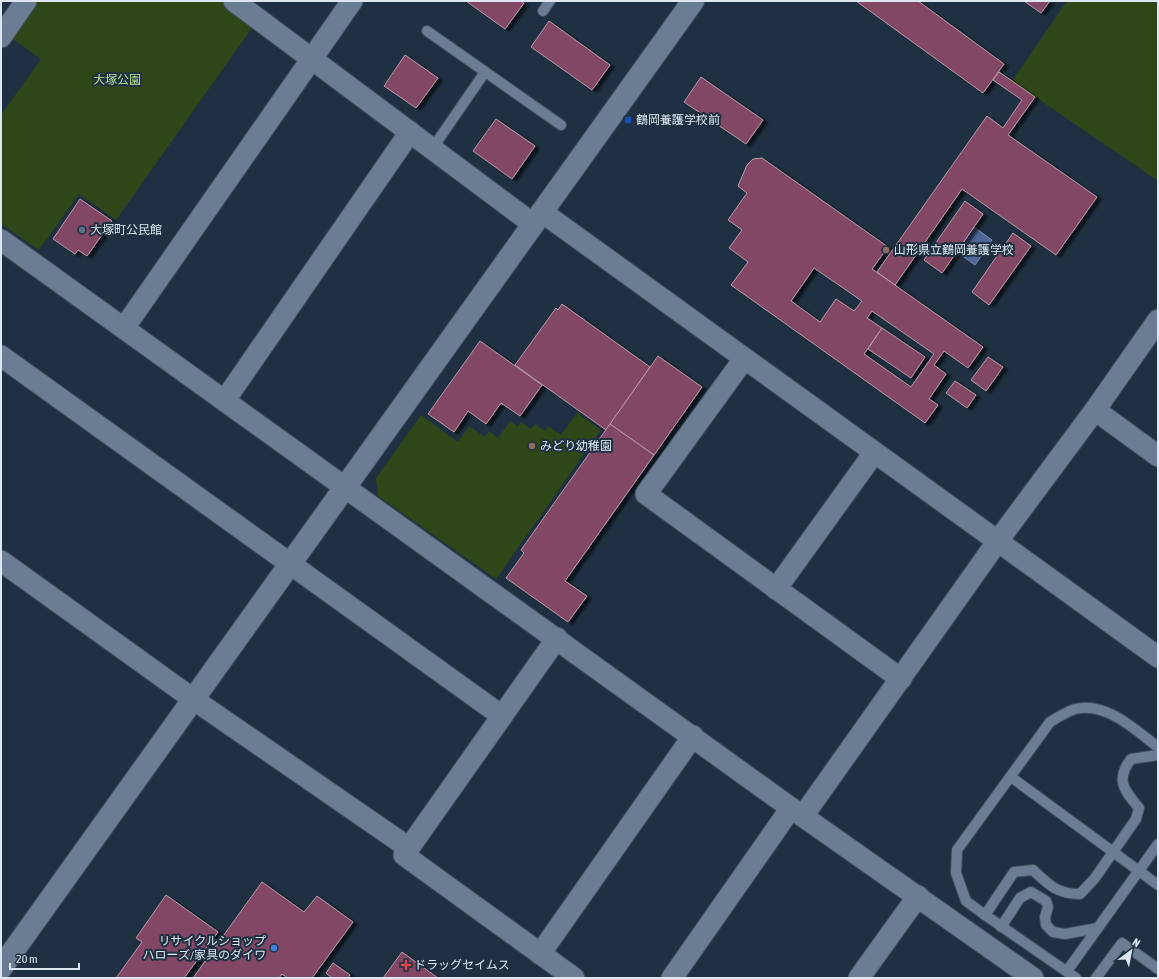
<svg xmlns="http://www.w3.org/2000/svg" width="1159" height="979" viewBox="0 0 1159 979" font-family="'Asap Condensed','Noto Sans JP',sans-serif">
  <defs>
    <filter id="shadow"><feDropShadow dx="4.5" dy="2.5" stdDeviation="1" flood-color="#0009"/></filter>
  </defs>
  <rect width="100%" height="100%" fill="#1e3042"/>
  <!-- green -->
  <g fill="#2f4718">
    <path d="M36 1H220L254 25 116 220 79 194 39 250 1 224V115L41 59 11 38Z"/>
    <path d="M1067 1H1158V181L1012 81Z"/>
    <path d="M577 413 601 430 496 579 378 496 376 478 421 415 458 442 469 426 485 437 489 431 498 438 510 421 518 426 521 422 531 429 535 424 545 431 548 426 561 435Z"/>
  </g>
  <!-- water -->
  <path fill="#4d679b" stroke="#788db5" d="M974 227 992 240 975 265 957 252Z"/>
  <!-- building -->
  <g fill="#814765" stroke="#b799a6" fill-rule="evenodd" filter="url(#shadow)">
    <path d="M466 1H520L524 3 505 29Z"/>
    <path d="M856 1H918L1004 64 983 93Z"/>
    <path d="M1024 1H1050L1041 13Z"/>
    <path d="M549 21 610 65 592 90 531 47Z"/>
    <path d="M405 55 438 78 416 108 384 86Z"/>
    <path d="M999 72 1035 97 1008 135 1097 197 1056 255 962 189 895 285 877 272 987 116 1003 128 1022 100 993 80Z"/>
    <path d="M701 77 763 120 746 144 684 102Z"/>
    <path d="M496 119 535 146 512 179 473 151Z"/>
    <path d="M762 158 888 247 872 269 983 347 968 368 944 351 934 365 946 374 929 399 938 405 925 423 731 285 748 262 729 248 742 230 728 220 747 193 738 186 747 165 753 159ZM814 268 862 301 854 311 836 299 820 322 791 301ZM872 311 934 354 911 387 864 354 882 328 867 318Z"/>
    <path d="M80 199 112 221 87 256 78 250 75 254 53 239Z"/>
    <path d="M965 201 983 214 942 273 924 260Z"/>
    <path d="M1013 233 1031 246 989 305 972 292Z"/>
    <path d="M562 304 650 367 606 430 515 365 556 308 558 310Z"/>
    <path d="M882 328 925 357 911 378 868 349Z"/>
    <path d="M480 341 542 385 520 416 501 403 486 424 468 411 454 432 428 414Z"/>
    <path d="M658 356 702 387 654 455 610 424Z"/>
    <path d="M988 357 1003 367 986 391 971 380Z"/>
    <path d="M955 381 976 395 967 408 946 393Z"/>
    <path d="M610 424 654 455 565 581 587 596 568 622 506 578 524 553 521 550Z"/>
    <path d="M262 882 304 912 317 896 353 922 312 978H288L282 974 279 978H193Z"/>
    <path d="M166 895 218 932 184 978H116L142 942 136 938Z"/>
    <path d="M402 952 438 978H383Z"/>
    <path d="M333 963 350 975 348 978H332L326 973Z"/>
  </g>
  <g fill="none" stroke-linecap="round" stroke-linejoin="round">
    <!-- service casing -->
    <g stroke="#3e4d5d" stroke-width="12">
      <g id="service">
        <path d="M543 11 550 1"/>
        <path d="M427 31 561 125"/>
        <path d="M432 149 485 72"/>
        <path d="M1011 777 1158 885"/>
        <path d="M985 915 1014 872 1033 870C1049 885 1057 894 1080 894L1095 878 1136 819 1139 808C1124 790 1115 780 1131 759L1158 755"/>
        <path d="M1001 927 1020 898 1031 892 1046 901 1048 907 1045 917 1046 925 1053 932 1065 934 1098 928"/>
        <path d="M1067 971 1158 844"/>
        <path d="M1076 978 985 915 966 901 956 873 957 850 1050 722C1058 717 1066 712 1075 709 1106 701 1135 730 1158 747"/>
        <path d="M1096 978 1122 943 1158 969"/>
      </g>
    </g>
    <!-- minor casing -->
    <g stroke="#3e4d5d" stroke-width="23">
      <g id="minor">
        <path d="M234 1 533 224"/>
        <path d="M1 37 26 1"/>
        <path d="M542 212 1158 657"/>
        <path d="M1 240 791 808 1033 978"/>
        <path d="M124 328 352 1"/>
        <path d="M1 356 502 716"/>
        <path d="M744 359 646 494 901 679"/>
        <path d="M225 400 410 132"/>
        <path d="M1095 410 1158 456"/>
        <path d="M1 561 193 699 409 848 404 855 574 978"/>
        <path d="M776 589 874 453"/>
        <path d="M803 816 997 542 1095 410 1158 320"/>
        <path d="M409 848 557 638"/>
        <path d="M540 954 693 736"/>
        <path d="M672 978 791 808"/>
        <path d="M859 978 918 896"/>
      </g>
    </g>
    <!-- tertiary casing -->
    <g stroke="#3e4d5d" stroke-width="24">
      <path id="tertiary" d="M1 968 693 1"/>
    </g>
    <!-- service -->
    <use href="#service" stroke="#6a7d93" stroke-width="10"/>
    <!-- minor -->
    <use href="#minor" stroke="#6a7d93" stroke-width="21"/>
    <!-- tertiary -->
    <use href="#tertiary" stroke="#6a7d93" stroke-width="22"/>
  </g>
  <!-- markers -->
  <rect fill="#1a4fb4" stroke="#1e3042" stroke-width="1.5" x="624" y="116" width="8" height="8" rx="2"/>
  <circle fill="#5c6f8a" stroke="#1e3042" stroke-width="1.5" cx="82" cy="230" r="4"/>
  <g fill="#8d6e63" stroke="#1e3042" stroke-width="1.5">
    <circle cx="886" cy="250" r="4"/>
    <circle cx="532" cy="446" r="4"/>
  </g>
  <circle fill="#3f7fe0" stroke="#1e3042" stroke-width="1.5" cx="274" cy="948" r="4"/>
  <path fill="#e0444e" stroke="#1e3042" stroke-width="1.5" d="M404 959h4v4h4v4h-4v4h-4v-4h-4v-4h4z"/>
  <g text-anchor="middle" stroke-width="4" stroke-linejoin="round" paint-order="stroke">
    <!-- park labels -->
    <g font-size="12" fill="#b6e391" stroke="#1e3042">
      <text x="117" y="84">大塚公園</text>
    </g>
    <!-- poi labels -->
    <g font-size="12" fill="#dce7f2" stroke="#1e3042" text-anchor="start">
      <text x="636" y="124">鶴岡養護学校前</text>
      <text x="90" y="234">大塚町公民館</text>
      <text x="894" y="254">山形県立鶴岡養護学校</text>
      <text x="540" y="450">みどり幼稚園</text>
      <text x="266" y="945" text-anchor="end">リサイクルショップ<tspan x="266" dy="14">ハローズ/家具のダイワ</tspan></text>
      <text x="414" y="969">ドラッグセイムス</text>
    </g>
  </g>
  <!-- border -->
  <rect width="1159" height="979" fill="none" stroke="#dce7f2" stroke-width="4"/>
  <!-- north arrow -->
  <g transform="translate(1131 951) rotate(32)" stroke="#1e3042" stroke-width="3" paint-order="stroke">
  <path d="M0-3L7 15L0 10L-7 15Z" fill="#dce7f2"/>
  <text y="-6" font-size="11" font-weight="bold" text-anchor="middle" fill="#dce7f2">N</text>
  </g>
  <!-- scale -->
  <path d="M10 963v6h69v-6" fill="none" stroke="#dce7f2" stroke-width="2"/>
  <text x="16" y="963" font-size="12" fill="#dce7f2" stroke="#1e3042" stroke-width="3" paint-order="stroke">20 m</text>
</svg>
